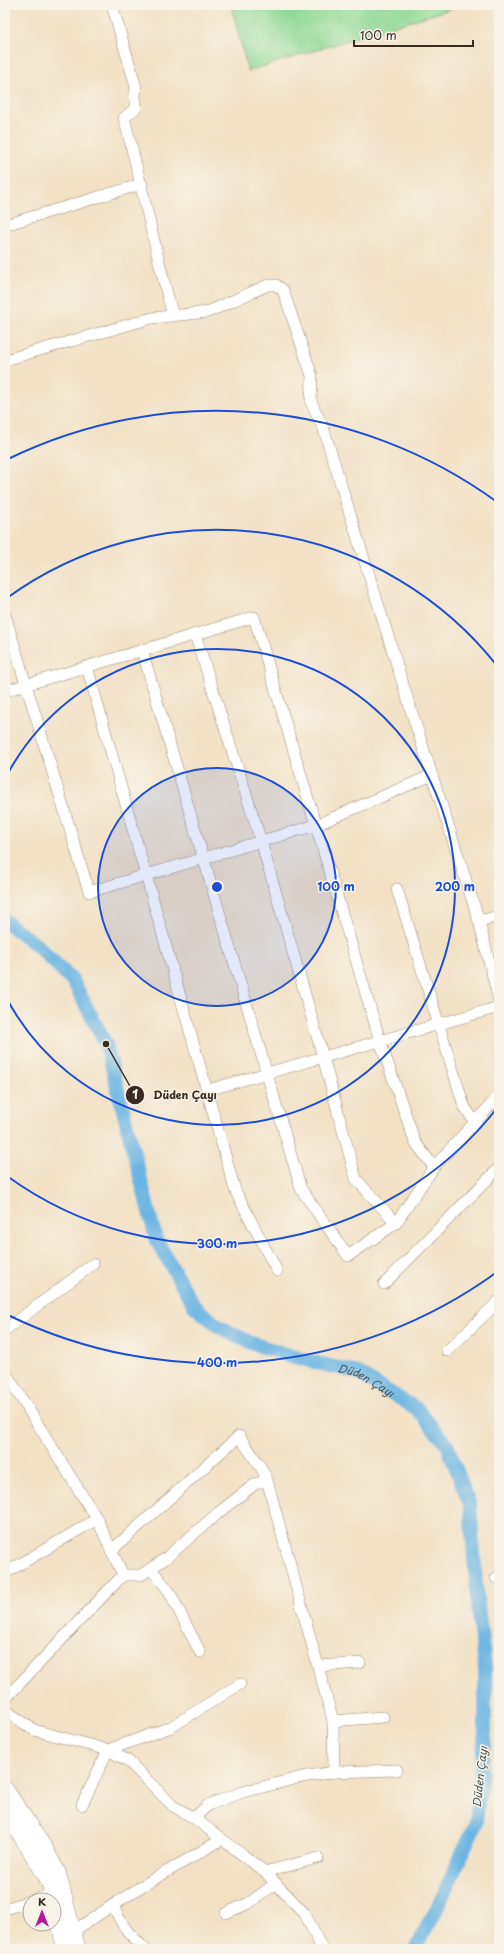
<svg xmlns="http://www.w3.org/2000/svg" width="504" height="1954" viewBox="0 0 504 1954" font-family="'Playpen Sans',sans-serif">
  <rect width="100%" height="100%" fill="#f7f3e8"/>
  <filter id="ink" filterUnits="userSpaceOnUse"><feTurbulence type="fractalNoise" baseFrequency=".025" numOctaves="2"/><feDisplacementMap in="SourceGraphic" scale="8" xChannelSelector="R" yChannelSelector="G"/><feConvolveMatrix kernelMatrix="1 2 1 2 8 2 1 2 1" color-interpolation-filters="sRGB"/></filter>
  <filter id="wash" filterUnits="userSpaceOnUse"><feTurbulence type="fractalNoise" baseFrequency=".012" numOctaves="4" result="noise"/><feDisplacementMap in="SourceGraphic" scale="16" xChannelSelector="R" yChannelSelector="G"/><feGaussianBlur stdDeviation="0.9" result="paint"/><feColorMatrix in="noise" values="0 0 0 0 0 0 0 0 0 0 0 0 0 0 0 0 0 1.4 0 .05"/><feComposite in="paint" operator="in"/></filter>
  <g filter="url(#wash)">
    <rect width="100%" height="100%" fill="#f2e1c5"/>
    <!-- green -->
    <path fill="#90da96" stroke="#66825a" d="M231 5H463L248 71Z"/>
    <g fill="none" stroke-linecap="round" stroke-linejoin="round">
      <!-- river -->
      <path stroke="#68b4e2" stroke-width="14" id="s1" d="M5 921 39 947 73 981 106 1044 156 1239 194 1306 218 1326 251 1343 298 1358 358 1373 417 1409 447 1445 470 1505 477 1597 485 1668V1732L476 1823 440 1902 415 1949"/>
    </g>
  </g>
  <g filter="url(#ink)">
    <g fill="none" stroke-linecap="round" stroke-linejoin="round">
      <!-- minor casing -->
      <g stroke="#968672" stroke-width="12">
        <g id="minor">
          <path d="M112 5 136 87 135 96 136 108 124 118C142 184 155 251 173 316"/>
          <path d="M5 225 142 184"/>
          <path d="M5 360 152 318 208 312 268 285H276L283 290 312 376 311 402 323 427 411 710 479 921 499 1001"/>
          <path d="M5 615 89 892 316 825 432 775"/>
          <path d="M195 634 261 841 323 1057 356 1179 396 1223"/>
          <path d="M142 650 301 1189 348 1256 396 1223 434 1167 499 1096"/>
          <path d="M87 667 235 1190 277 1271"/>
          <path d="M5 691 254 617 380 1041 415 1142 434 1167"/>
          <path d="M397 889 464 1106 475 1122"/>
          <path d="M479 921 499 916"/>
          <path d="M208 1090 499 1007"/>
          <path d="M384 1284 499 1168"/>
          <path d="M5 1330 93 1264"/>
          <path d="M447 1351 499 1301"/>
          <path d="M5 1372 97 1519 123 1575 5 1699"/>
          <path d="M111 1551 239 1436 262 1469 267 1480 333 1721 334 1772 302 1777 243 1792 208 1805 194 1818"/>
          <path d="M151 1569 169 1591 200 1652"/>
          <path d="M5 1573 97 1519"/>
          <path d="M123 1575H141L166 1558 218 1513 255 1484 267 1480"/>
          <path d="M496 1578H499"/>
          <path d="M320 1666 360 1663"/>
          <path d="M5 1710 34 1730 108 1750 128 1761 173 1806 194 1818 265 1872 305 1914 322 1949"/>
          <path d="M333 1721 383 1717"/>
          <path d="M334 1772 397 1770"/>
          <path d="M82 1805 108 1750 171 1727 240 1684"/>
          <path d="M265 1872 318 1858"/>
          <path d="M33 1900 53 1894"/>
          <path d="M113 1905C122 1927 128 1933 145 1949"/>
          <path d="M5 1909 30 1901"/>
          <path d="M226 1913 249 1903 275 1884"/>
          <path d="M75 1930 142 1886 221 1840"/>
        </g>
      </g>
      <!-- major casing -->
      <g stroke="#968672" stroke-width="16">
        <g id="major">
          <path d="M5 1788 45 1848 58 1872 78 1949"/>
          <path d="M5 1811 46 1877 53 1894 64 1949"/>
        </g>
      </g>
      <!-- minor -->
      <use href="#minor" stroke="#fff" stroke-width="11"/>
      <!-- major -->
      <use href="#major" stroke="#fff" stroke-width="15"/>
    </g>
  </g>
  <!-- distance rings -->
  <circle cx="217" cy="887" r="119" fill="#1d4ed8" fill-opacity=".12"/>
  <g fill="none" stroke="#1d4ed8" stroke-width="2">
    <circle cx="217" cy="887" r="119"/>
    <path d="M6 777A238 238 0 1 1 6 997"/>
    <path d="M498 1107A357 357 0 0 1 7 1176M7 598A357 357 0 0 1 498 667"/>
    <path d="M497 1272A476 476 0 0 1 8 1315M8 459A476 476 0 0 1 497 502"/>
  </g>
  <g text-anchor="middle" stroke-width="3" stroke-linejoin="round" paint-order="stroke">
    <!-- water labels -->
    <g font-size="11" font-style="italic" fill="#485359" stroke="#f7f3e8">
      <text dy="4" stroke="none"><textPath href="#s1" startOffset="630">Düden Çayı</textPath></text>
      <text transform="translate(480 1777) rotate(-84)" y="4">Düden Çayı</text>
    </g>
  </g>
  <circle cx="217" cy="887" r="6" fill="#1d4ed8" stroke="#f7f3e8" stroke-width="2"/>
  <g font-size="12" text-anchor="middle" font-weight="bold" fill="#1d4ed8" stroke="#f7f3e8" stroke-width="3" stroke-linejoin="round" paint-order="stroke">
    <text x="336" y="891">100 m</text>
    <text x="455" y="891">200 m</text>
    <text x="217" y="1248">300 m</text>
    <text x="217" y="1367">400 m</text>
  </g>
  <!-- callouts -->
  <path fill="none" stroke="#3b2a1e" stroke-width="1.5" d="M106 1044L135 1095"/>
  <g fill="#3b2a1e" stroke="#f7f3e8" stroke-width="1.5">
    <circle cx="106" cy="1044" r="4"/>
    <circle cx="135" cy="1095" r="10"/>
  </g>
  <g font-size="12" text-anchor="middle" font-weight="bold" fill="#fff">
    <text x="135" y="1099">1</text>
  </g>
  <g font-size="11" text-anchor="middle" font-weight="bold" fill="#3b2a1e" stroke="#f7f3e8" stroke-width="3" stroke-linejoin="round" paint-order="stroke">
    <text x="185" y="1099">Düden Çayı</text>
  </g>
  <!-- margin -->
  <rect width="504" height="1954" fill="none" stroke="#f7f3e8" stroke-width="20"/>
  <!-- north arrow -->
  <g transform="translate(42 1912)"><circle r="19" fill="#f7f3e8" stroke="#aca397"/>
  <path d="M0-3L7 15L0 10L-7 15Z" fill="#b5179e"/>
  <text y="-6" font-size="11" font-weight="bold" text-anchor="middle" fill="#3b2a1e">K</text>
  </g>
  <!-- scale -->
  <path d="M354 40v6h119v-6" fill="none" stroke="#3b2a1e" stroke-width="2"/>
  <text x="360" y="40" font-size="12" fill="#3b2a1e" stroke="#f7f3e8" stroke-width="3" paint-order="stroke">100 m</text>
</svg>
